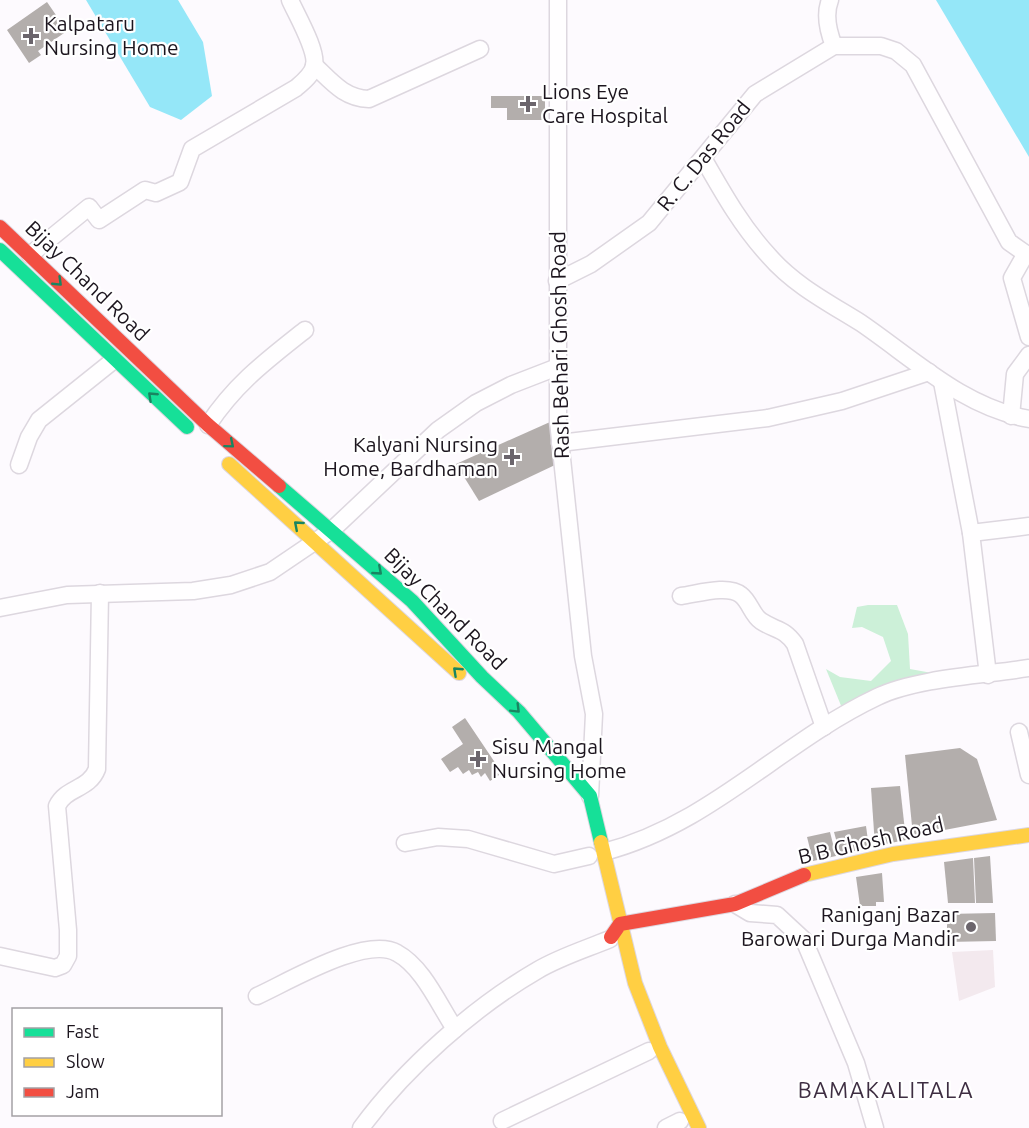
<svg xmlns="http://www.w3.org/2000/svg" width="1029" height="1128" viewBox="0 0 1029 1128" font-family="Ubuntu,sans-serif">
  <rect width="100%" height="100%" fill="#fdfafe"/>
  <!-- commercial -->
  <path fill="#f3e9ee" d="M993 950 995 987 959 1001 952 952Z"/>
  <!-- green -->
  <path fill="#ccf0d8" d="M868 605H897L908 634 910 669 932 673 936 678 842 708 826 669 840 677 871 681 891 661 883 637 862 627 852 628 857 607Z"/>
  <!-- water -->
  <g fill="#95e7f8">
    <path d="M86 0H178L203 42 212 96 181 120 150 107Z"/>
    <path d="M936 0H1029V157Z"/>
  </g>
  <!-- building -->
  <g fill="#b3aeac">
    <path d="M47 2 67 31 38 51 41 55 29 63 7 30Z"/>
    <path d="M491 96H545V120H507V108H491Z"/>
    <path d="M550 422 555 465 479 501 456 464Z"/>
    <path d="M465 718 502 773 490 781 485 773 481 777 478 772 472 775 469 770 463 774 458 767 450 772 441 759 463 744 452 727Z"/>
    <path d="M960 748 977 759 997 820 913 836 905 755Z"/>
    <path d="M900 786 906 840 875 846 871 788Z"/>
    <path d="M866 826 869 848 840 854 834 832Z"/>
    <path d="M830 832 836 856 813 861 807 837Z"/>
    <path d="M990 856 993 903H976L974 858Z"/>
    <path d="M973 858 975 903H948L944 862Z"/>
    <path d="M882 873 884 902H876V906H860L856 877Z"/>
    <path d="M995 913 996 941 947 942V914Z"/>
  </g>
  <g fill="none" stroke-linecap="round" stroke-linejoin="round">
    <!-- street casing -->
    <g stroke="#ddd7df" stroke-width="19">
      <g id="street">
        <path d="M558 0V421L583 656 594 714 590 796"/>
        <path d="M830 0C824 15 828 31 834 46"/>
        <path d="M314 65C332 82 344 98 369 99L480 49"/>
        <path d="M703 158C723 193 742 227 769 256 794 285 829 303 861 323 915 360 963 407 1029 419"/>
        <path d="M30 255 89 207 99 220 145 190 156 193 180 182 192 149 296 88C303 82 312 75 314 66 318 51 296 14 290 0"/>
        <path d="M1025 255 1012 278 1029 337"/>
        <path d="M557 281 591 264 649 223 755 94 834 46H881L896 51 913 65 1009 242 1029 256"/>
        <path d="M942 382 971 533 988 675"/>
        <path d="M1011 416 1015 374 1029 355"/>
        <path d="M208 425C236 383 266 361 305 330"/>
        <path d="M560 443 768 418 842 401 929 372"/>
        <path d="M19 465 29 437 39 420 114 360"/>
        <path d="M971 533 1029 526"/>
        <path d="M681 596C697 594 728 584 741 595 750 602 752 615 761 621 776 631 784 628 795 644L824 727"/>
        <path d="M0 608 67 595 193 591 231 585 270 572 332 530 438 430 476 403 511 385 560 366"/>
        <path d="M1019 732 1029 775"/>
        <path d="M405 843 438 837 468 839 554 864 589 856"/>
        <path d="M604 852C711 824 780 743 877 697 916 678 985 675 1029 668"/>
        <path d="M735 904 750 913 777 915 804 940 856 1063 875 1128"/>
        <path d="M0 956 55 968 63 965 68 956V930L57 806C66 787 89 790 97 769L100 593"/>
        <path d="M257 996C288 982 366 935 397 953 423 967 439 1005 455 1029"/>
        <path d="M502 1121 649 1051"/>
        <path d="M361 1128C405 1068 474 1007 538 970 560 957 586 949 610 939"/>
        <path d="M666 1128 680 1121"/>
      </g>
    </g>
    <!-- fast casing -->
    <g stroke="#ddd7df" stroke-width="16">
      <g id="fast">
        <path d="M0 250 187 427"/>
        <path d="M279 486 412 601 482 677 519 712 590 796 601 842"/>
      </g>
    </g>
    <!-- slow casing -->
    <g stroke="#ddd7df" stroke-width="16">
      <g id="slow">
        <path d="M229 464 459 673"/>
        <path d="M601 842 635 983 660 1047 699 1128"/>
        <path d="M804 875 893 854 1029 835"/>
      </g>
    </g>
    <!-- jam casing -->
    <g stroke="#ddd7df" stroke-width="16">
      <g id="jam">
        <path d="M0 227 208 425 279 486"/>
        <path d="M611 937 620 924 735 904 804 875"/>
      </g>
    </g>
    <!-- street -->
    <use href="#street" stroke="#fffeff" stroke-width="16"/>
    <!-- fast -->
    <use href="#fast" stroke="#16e098" stroke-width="14"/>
    <!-- slow -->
    <use href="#slow" stroke="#ffcf43" stroke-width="14"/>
    <!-- jam -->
    <use href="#jam" stroke="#f24e42" stroke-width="14"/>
  </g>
  <!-- one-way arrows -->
  <defs><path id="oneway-chevron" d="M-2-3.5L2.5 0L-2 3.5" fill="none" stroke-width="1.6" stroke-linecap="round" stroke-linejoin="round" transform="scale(1.5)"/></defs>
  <g stroke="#198561">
    <use href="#oneway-chevron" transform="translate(58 282) rotate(44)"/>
    <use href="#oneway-chevron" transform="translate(152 396) rotate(-137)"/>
    <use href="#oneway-chevron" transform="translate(230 444) rotate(40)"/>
    <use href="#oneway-chevron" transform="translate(298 525) rotate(-139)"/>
    <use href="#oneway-chevron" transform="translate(378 571) rotate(41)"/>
    <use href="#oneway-chevron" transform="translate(457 671) rotate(-137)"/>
    <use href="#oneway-chevron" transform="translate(516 709) rotate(45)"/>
  </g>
  <!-- markers -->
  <g fill="#6b656c" stroke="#fff" stroke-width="2">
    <path d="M28 27h6v6h6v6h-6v6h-6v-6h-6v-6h6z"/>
    <path d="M525 95h6v6h6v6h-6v6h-6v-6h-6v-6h6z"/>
    <path d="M509 448h6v6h6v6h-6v6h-6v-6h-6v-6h6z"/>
    <path d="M475 750h6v6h6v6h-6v6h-6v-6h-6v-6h6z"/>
    <circle cx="971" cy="927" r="6"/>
  </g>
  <g text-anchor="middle" stroke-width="4.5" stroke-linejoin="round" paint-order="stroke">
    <!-- poi labels -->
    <g font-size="21" fill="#1c151e" stroke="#fff" text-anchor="start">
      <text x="44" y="31">Kalpataru<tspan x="44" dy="24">Nursing Home</tspan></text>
      <text x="542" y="99">Lions Eye<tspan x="542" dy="24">Care Hospital</tspan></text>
      <text x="498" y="452" text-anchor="end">Kalyani Nursing<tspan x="498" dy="24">Home, Bardhaman</tspan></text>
      <text x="492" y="754">Sisu Mangal<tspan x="492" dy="24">Nursing Home</tspan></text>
      <text x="959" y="922" text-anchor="end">Raniganj Bazar<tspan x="959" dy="24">Barowari Durga Mandir</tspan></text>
    </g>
    <!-- street labels -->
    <g font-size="21" fill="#1c151e" stroke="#fff">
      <text transform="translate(704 156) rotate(-51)" y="7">R. C. Das Road</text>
      <text transform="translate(87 281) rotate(44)" y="7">Bijay Chand Road</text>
      <text transform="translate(560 345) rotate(-91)" y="7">Rash Behari Ghosh Road</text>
      <text transform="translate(445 609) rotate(45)" y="7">Bijay Chand Road</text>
      <text transform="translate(871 841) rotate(-13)" y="7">B B Ghosh Road</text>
    </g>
    <!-- neighbourhood labels -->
    <g font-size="22" letter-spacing="1.5" fill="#3e2e42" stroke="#fff">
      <text x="886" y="1098">BAMAKALITALA</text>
    </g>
  </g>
  <!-- legend -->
  <rect x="12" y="1008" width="210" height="108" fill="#ffffff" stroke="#a4a1a5" stroke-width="1.5"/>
  <rect x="24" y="1028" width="30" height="9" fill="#16e098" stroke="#a4a1a5" stroke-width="1.5"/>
  <text x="66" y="1038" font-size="18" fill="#1c151e">Fast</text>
  <rect x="24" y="1058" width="30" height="9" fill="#ffcf43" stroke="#a4a1a5" stroke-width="1.5"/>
  <text x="66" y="1068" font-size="18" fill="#1c151e">Slow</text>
  <rect x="24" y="1088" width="30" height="9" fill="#f24e42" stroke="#a4a1a5" stroke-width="1.5"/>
  <text x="66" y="1098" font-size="18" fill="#1c151e">Jam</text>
</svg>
